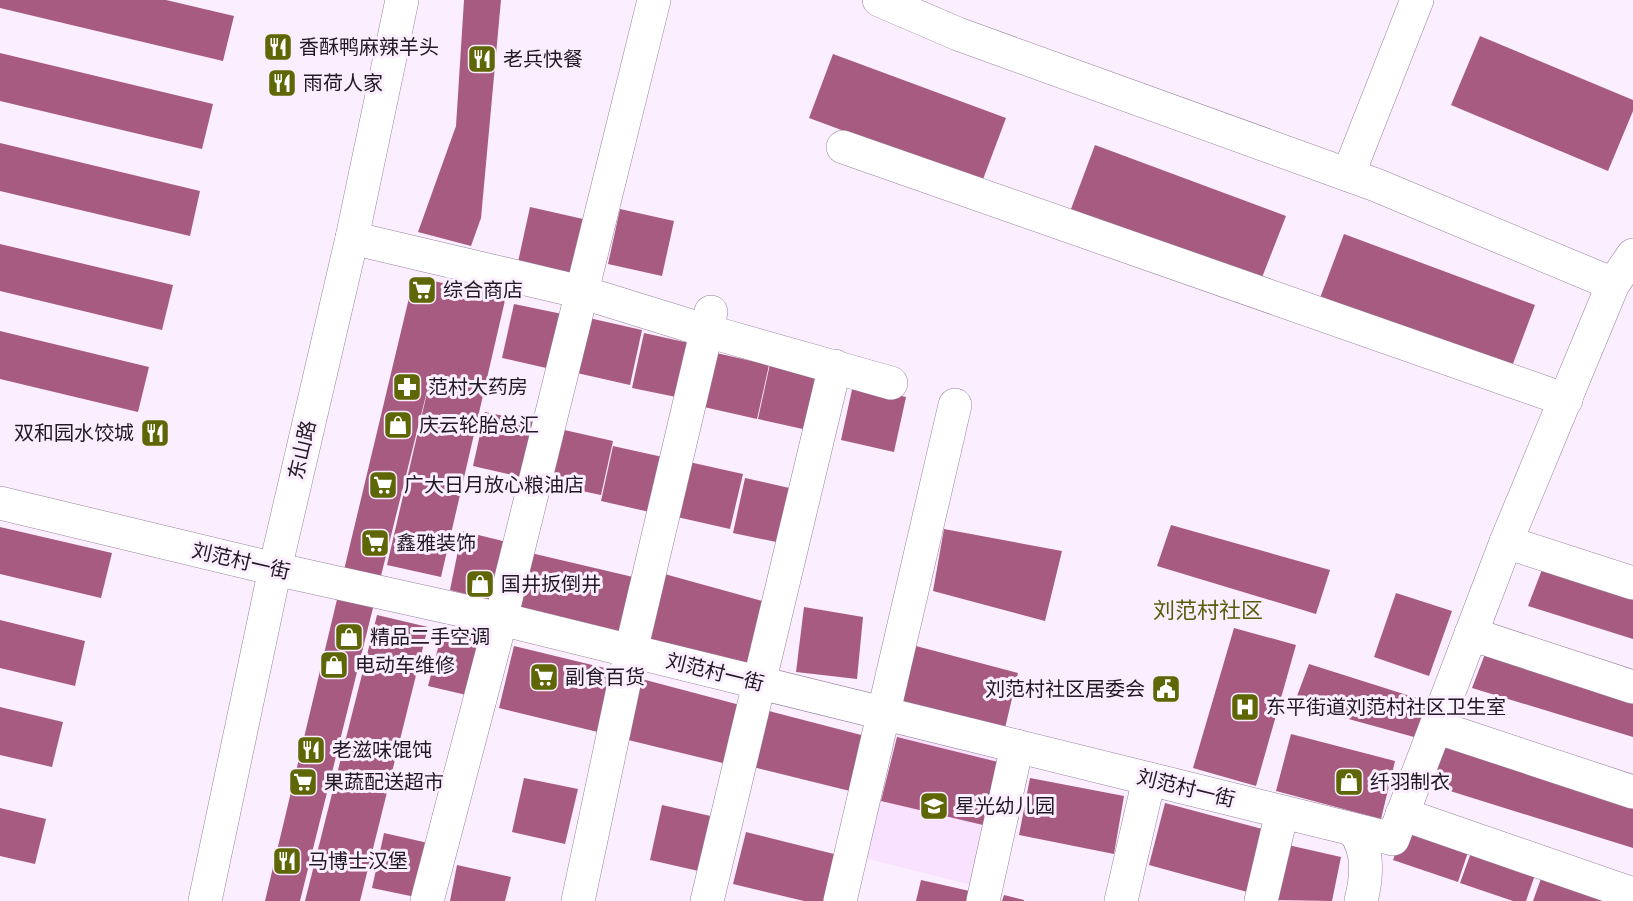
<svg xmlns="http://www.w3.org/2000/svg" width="1633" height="901" viewBox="0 0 1633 901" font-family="Barlow,'Noto Sans SC',sans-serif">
  <rect width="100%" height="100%" fill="#fbeeff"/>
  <!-- built -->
  <path fill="#f8e2ff" d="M893 726 1006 755 980 887 860 857Z"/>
  <!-- building -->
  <g fill="#a85b81">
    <path d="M0 0H166L234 16 223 61 0 8Z"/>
    <path d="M464 0H501L481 218 471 246 418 232 456 126Z"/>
    <path d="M1480 36 1633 100V111L1608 171 1451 105Z"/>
    <path d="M0 53 213 104 202 149 0 101Z"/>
    <path d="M833 54 1006 118 982 182 809 118Z"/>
    <path d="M0 143 200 191 190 236 0 191Z"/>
    <path d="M1095 145 1286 216 1261 280 1071 209Z"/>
    <path d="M530 207 583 219 571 274 518 262Z"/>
    <path d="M620 209 674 221 662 276 608 264Z"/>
    <path d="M1344 234 1535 305 1511 369 1320 298Z"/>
    <path d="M0 244 173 285 162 330 0 291Z"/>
    <path d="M414 277 506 296 441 577 387 565 433 367 300 901H265Z"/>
    <path d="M514 304 567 315 555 370 502 358Z"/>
    <path d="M589 318 642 330 630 385 577 373Z"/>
    <path d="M0 331 149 367 138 412 0 379Z"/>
    <path d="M644 333 698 345 686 399 632 388Z"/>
    <path d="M716 353 769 365 757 419 704 407Z"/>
    <path d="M770 364 824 376 812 431 758 419Z"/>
    <path d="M853 385 906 397 894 452 841 440Z"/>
    <path d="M485 412 538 423 526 478 473 466Z"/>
    <path d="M560 429 613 441 601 495 548 484Z"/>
    <path d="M613 446 667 458 654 513 601 501Z"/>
    <path d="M689 462 743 474 730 529 677 517Z"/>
    <path d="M745 478 798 490 786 544 733 533Z"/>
    <path d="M1171 525 1330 570 1316 614 1157 566Z"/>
    <path d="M0 527 112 553 101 598 0 574Z"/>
    <path d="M944 529 1062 551 1045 621 933 591Z"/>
    <path d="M462 531 511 543 497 602 450 590Z"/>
    <path d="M531 553 633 577 620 639 515 612Z"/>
    <path d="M1543 567 1633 596V639L1528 606Z"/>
    <path d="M661 573 769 603 755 667 645 638Z"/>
    <path d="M1396 593 1452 611 1429 676 1374 657Z"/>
    <path d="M804 607 863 617 857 679 796 672Z"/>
    <path d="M377 615 428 627 360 901H305Z"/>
    <path d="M0 620 85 641 75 686 0 668Z"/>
    <path d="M1234 628 1296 645 1256 786 1193 768Z"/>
    <path d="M443 629 490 641 475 697 428 686Z"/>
    <path d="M514 646 617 671 602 733 499 708Z"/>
    <path d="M916 646 1018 673 1005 728 901 702Z"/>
    <path d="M1485 654 1633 701V737L1472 688Z"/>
    <path d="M1309 664 1429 702 1414 737 1294 704Z"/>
    <path d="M638 678 740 705 727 764 624 739Z"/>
    <path d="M0 707 63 722 52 767 0 755Z"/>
    <path d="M765 710 869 737 858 793 753 767Z"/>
    <path d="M1291 734 1395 761 1381 819 1276 791Z"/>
    <path d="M897 737 998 762 983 825 881 801Z"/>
    <path d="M1446 742 1633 803V848L1431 785Z"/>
    <path d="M524 778 578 789 565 844 512 832Z"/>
    <path d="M1030 778 1124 796 1114 854 1019 835Z"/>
    <path d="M1165 803 1266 830 1251 893 1149 865Z"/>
    <path d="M662 805 715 817 703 872 650 860Z"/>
    <path d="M0 808 46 819 35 864 0 856Z"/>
    <path d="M1405 827 1469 849 1458 882 1393 860Z"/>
    <path d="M746 832 846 857 836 901H804L733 884Z"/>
    <path d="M384 833 437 845 425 899 372 888Z"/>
    <path d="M1288 845 1341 857 1332 901 1276 900Z"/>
    <path d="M1472 850 1536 872 1526 901H1513L1460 883Z"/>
    <path d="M457 865 511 877 505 901H450Z"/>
    <path d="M1543 873 1605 901H1533Z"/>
    <path d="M921 880 974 892 972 901H916Z"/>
    <path d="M1004 895 1024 900V901H1002Z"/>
  </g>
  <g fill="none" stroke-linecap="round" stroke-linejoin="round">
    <!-- minor casing -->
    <g stroke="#97829d" stroke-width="34">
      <g id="minor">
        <path d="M879 0 958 34 1376 185 1613 284"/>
        <path d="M843 147 1566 400"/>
        <path d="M1348 175 1417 0"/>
        <path d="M352 238 581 292 707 331 891 383"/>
        <path d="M0 503 275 569 501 619 1393 839 1506 542 1613 284 1633 255"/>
        <path d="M1506 542 1633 583"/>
        <path d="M1471 634 1633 687"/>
        <path d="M1436 727 1633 792"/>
        <path d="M1402 814 1633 894"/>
        <path d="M1352 829C1370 848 1367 877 1361 901"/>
        <path d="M205 901 275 569 352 238 402 0"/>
        <path d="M427 901 501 619 654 0"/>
        <path d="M578 901 631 651 711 312"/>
        <path d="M707 901 835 366"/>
        <path d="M840 901 955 405"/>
        <path d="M983 901 1017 746"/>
        <path d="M1121 901 1149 779"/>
        <path d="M1261 901 1282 812"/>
      </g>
    </g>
    <!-- minor -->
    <use href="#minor" stroke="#fff" stroke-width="33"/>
  </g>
  <!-- icons -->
  <defs>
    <g id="restaurant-square" transform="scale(1.5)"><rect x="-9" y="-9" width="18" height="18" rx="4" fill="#5e6605" stroke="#fbeeff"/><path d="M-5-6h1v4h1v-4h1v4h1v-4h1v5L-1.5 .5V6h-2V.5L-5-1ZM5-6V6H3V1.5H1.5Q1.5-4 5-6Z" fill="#fff"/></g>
    <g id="supermarket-square" transform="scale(1.5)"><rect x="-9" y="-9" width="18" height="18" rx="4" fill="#5e6605" stroke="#fbeeff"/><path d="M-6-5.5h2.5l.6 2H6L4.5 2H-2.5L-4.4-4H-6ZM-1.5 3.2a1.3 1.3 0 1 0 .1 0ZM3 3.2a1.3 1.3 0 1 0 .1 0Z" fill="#fff"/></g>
    <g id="pharmacy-square" transform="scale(1.5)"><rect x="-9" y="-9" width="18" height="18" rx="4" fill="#5e6605" stroke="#fbeeff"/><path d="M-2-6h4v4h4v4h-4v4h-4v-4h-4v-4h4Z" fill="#fff"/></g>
    <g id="shop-square" transform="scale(1.5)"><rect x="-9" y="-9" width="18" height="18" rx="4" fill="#5e6605" stroke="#fbeeff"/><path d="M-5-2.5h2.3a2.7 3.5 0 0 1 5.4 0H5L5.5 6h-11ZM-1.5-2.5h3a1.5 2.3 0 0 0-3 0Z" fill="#fff"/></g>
    <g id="civic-square" transform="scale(1.5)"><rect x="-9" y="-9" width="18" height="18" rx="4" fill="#5e6605" stroke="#fbeeff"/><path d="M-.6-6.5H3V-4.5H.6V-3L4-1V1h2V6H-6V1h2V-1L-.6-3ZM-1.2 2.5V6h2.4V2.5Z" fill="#fff"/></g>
    <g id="hospital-square" transform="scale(1.5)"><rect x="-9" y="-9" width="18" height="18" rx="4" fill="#5e6605" stroke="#fbeeff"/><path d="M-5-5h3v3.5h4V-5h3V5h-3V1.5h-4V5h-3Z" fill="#fff"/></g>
    <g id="school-square" transform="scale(1.5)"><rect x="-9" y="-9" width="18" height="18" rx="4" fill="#5e6605" stroke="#fbeeff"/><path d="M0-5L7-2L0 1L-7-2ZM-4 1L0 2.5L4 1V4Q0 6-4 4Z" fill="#fff"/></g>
  </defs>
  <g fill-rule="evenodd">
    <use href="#restaurant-square" x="278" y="47"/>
    <use href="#restaurant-square" x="482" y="59"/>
    <use href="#restaurant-square" x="282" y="83"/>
    <use href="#supermarket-square" x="422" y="290"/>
    <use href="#pharmacy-square" x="407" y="387"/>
    <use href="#shop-square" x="398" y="425"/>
    <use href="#restaurant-square" x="155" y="433"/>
    <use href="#supermarket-square" x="383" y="485"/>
    <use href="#supermarket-square" x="375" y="543"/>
    <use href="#shop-square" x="480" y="584"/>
    <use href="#shop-square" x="349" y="637"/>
    <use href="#shop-square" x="334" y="665"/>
    <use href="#supermarket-square" x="544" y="677"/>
    <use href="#civic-square" x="1166" y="689"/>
    <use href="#hospital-square" x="1245" y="707"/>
    <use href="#restaurant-square" x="311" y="750"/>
    <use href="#supermarket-square" x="303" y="782"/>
    <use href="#shop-square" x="1349" y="782"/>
    <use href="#school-square" x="934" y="806"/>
    <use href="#restaurant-square" x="287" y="861"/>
  </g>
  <g text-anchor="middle" stroke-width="6" stroke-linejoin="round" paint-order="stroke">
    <!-- poi labels -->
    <g font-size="20" fill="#211923" stroke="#fbeeff" text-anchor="start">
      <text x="299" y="54">香酥鸭麻辣羊头</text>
      <text x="503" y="66">老兵快餐</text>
      <text x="303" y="90">雨荷人家</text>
      <text x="443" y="297">综合商店</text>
      <text x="428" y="394">范村大药房</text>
      <text x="419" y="432">庆云轮胎总汇</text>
      <text x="134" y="440" text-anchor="end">双和园水饺城</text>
      <text x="404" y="492">广大日月放心粮油店</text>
      <text x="396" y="550">鑫雅装饰</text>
      <text x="501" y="591">国井扳倒井</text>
      <text x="370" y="644">精品二手空调</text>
      <text x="355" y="672">电动车维修</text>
      <text x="565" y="684">副食百货</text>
      <text x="1145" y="696" text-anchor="end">刘范村社区居委会</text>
      <text x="1266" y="714">东平街道刘范村社区卫生室</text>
      <text x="332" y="757">老滋味馄饨</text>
      <text x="324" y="789">果蔬配送超市</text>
      <text x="1370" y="789">纤羽制衣</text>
      <text x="955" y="813">星光幼儿园</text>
      <text x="308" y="868">马博士汉堡</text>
    </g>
    <!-- street labels -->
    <g font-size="20" fill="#211923" stroke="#fbeeff">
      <text transform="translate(302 450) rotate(-77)" y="7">东山路</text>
      <text transform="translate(241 561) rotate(13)" y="7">刘范村一街</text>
      <text transform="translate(715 672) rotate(14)" y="7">刘范村一街</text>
      <text transform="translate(1186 788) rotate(14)" y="7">刘范村一街</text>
    </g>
    <!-- quarter labels -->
    <g font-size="22" fill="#575e09" stroke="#fbeeff">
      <text x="1208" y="618">刘范村社区</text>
    </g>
  </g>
</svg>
